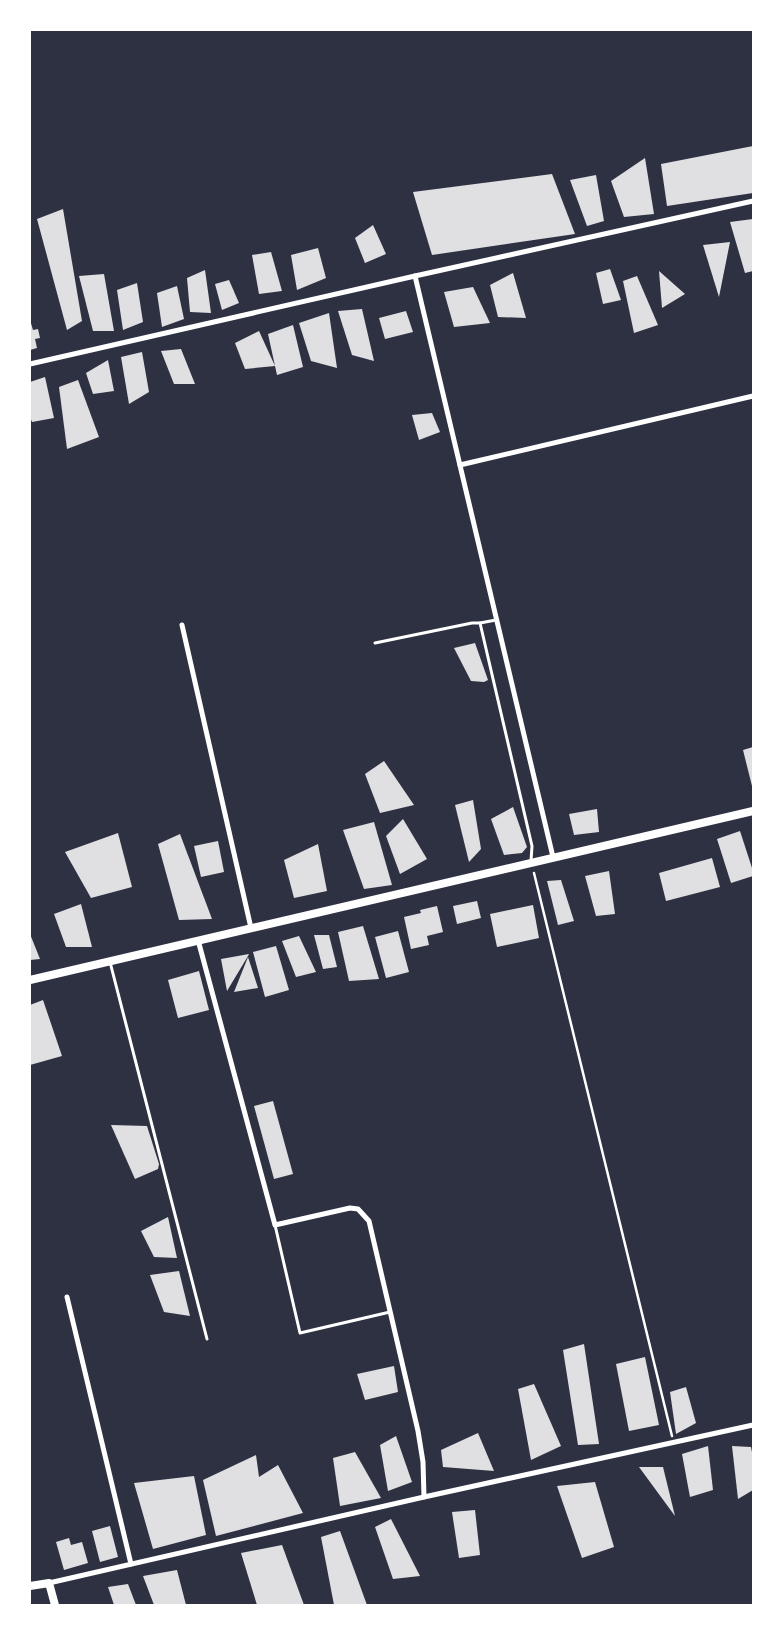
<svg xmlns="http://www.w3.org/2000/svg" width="783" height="1635" viewBox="0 0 783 1635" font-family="'Asap Condensed',sans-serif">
  <rect width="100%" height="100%" fill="#2d3142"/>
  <!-- building -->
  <g fill="#e0e0e3">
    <path d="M753 146V193L667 206 661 164Z"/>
    <path d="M645 158 654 214 624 217 611 181Z"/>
    <path d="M552 174 575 234 432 255 413 192Z"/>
    <path d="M596 175 604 221 587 226 570 180Z"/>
    <path d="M63 209 82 321 67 330 37 219Z"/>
    <path d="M753 219V271L745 273 730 222Z"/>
    <path d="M373 225 386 254 365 263 355 238Z"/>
    <path d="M730 242 719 297 703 245Z"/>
    <path d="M318 248 326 278 297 290 291 255Z"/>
    <path d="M271 252 282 291 259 294 252 255Z"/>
    <path d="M610 269 621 300 603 304 596 273Z"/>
    <path d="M205 270 211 313 190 312 187 278Z"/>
    <path d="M659 271 685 294 662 308Z"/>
    <path d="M513 273 526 318 498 317 490 285Z"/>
    <path d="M104 274 114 331H93L79 276Z"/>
    <path d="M637 276 658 325 634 333 623 281Z"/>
    <path d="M229 280 239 303 222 310 215 284Z"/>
    <path d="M137 283 143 322 123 330 117 290Z"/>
    <path d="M177 286 184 319 162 327 157 293Z"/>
    <path d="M473 287 490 323 454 327 444 292Z"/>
    <path d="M362 309 374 361 352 355 338 311Z"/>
    <path d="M406 311 413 332 385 339 379 318Z"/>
    <path d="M329 313 337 368 311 361 299 323Z"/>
    <path d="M30 320 33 330 38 329 40 338 35 339 37 348 30 350Z"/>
    <path d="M293 325 303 367 277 375 275 366 245 369 235 343 259 331 275 366 268 334Z"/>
    <path d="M181 349 195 384H174L161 351Z"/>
    <path d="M142 352 149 392 129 404 121 357Z"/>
    <path d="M108 360 114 391 93 394 86 373Z"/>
    <path d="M45 377 54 418 32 422 30 417V382Z"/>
    <path d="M78 380 99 437 67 449 59 387Z"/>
    <path d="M432 413 440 432 419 440 412 415Z"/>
    <path d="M475 643 488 680 484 682 471 681 454 648Z"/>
    <path d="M753 747V785L752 786 743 750Z"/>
    <path d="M384 761 414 805 380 813 365 774Z"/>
    <path d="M473 800 481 849 469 862 455 805Z"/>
    <path d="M513 807 527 847 522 853 504 855 491 819Z"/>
    <path d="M597 809 599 832 574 835 569 814Z"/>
    <path d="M403 819 427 859 400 874 386 836Z"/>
    <path d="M374 822 392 885 364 889 343 830Z"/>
    <path d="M740 831 753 871V876L731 883 717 839Z"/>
    <path d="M118 833 132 887 91 898 65 852Z"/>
    <path d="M180 834 212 919 179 920 158 844Z"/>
    <path d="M218 841 224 872 201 877 194 846Z"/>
    <path d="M318 844 327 891 294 898 284 860Z"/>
    <path d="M712 858 720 887 666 901 659 873Z"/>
    <path d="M609 871 615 914 596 916 585 876Z"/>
    <path d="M561 880 574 921 558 925 547 881Z"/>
    <path d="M477 901 481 918 457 924 453 906Z"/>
    <path d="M81 904 92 947H66L54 914Z"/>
    <path d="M533 905 539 938 497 947 490 914Z"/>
    <path d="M437 906 443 932 427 936 429 945 411 949 404 917 421 913 420 910Z"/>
    <path d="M363 926 379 979 349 981 338 932Z"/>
    <path d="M398 931 409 972 386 978 375 937Z"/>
    <path d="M30 934 40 959 30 960Z"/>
    <path d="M314 935H329L337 967 323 969Z"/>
    <path d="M299 936 316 972 296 977 282 941Z"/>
    <path d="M276 946 289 990 265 997 253 952Z"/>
    <path d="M249 954 248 956 227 991 221 959Z"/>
    <path d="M248 957 258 988 234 992Z"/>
    <path d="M199 971 209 1010 178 1018 168 980Z"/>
    <path d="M43 1000 62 1056 30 1065V1005Z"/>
    <path d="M273 1101 293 1174 274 1179 254 1106Z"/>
    <path d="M111 1125 147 1126 159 1164 158 1169 135 1179Z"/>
    <path d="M168 1217 177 1258 154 1257 141 1231Z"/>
    <path d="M179 1271 190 1316 164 1312 150 1275Z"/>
    <path d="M584 1344 599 1444 578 1445 563 1350Z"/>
    <path d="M645 1357 659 1425 629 1431 616 1364Z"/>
    <path d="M394 1366 398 1392 365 1400 357 1374Z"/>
    <path d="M534 1384 561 1446 531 1460 518 1389Z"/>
    <path d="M686 1387 696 1423 676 1434 670 1392Z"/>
    <path d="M478 1433 494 1471 443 1467 441 1450Z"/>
    <path d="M396 1436 412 1482 388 1491 380 1445Z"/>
    <path d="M708 1446 713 1490 690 1497 682 1454Z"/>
    <path d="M732 1446 751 1447 753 1458V1490L738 1499Z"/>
    <path d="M355 1452 381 1498 340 1506 333 1458Z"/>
    <path d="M256 1455 259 1477 278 1465 303 1513 216 1536 203 1480Z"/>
    <path d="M639 1467H663L675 1516Z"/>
    <path d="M194 1476 206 1535 153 1549 134 1483Z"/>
    <path d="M595 1482 614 1547 582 1558 557 1486Z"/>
    <path d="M475 1510 480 1555 459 1558 452 1512Z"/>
    <path d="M391 1519 420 1576 393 1579 375 1527Z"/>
    <path d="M110 1526 118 1557 100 1562 92 1531Z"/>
    <path d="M340 1531 367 1605H334L321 1537Z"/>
    <path d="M69 1538 71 1545 82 1542 88 1563 64 1570 56 1542Z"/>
    <path d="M282 1545 304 1605H257L241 1553Z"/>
    <path d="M177 1570 186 1605H154L143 1576Z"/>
    <path d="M128 1584 136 1605H114L108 1587Z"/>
  </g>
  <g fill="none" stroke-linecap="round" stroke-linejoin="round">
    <!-- path -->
    <path stroke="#fff" stroke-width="2.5" d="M534 873 672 1436"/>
    <!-- service -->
    <g stroke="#fff" stroke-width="3">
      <path d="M480 623 496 620"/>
      <path d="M375 643 472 623H480L532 846 531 861"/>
      <path d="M110 962 207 1339"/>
      <path d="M275 1225 300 1333 390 1312"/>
    </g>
    <!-- minor -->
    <g stroke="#fff" stroke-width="5">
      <path d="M415 276 553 857"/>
      <path d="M30 364 415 276 753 201"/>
      <path d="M460 465 753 396"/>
      <path d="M182 625 251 928"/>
      <path d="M198 940 275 1225 350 1208 358 1209 369 1221 418 1431 423 1462 424 1497"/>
      <path d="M67 1297 131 1564"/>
      <path d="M49 1583 424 1497 753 1425"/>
    </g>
    <!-- tertiary -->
    <g stroke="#fff" stroke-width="8">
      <path d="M30 980 753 811"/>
      <path d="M30 1586 49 1583 55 1605"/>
    </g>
  </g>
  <!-- border -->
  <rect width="783" height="1635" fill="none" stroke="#ffffff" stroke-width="62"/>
</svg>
